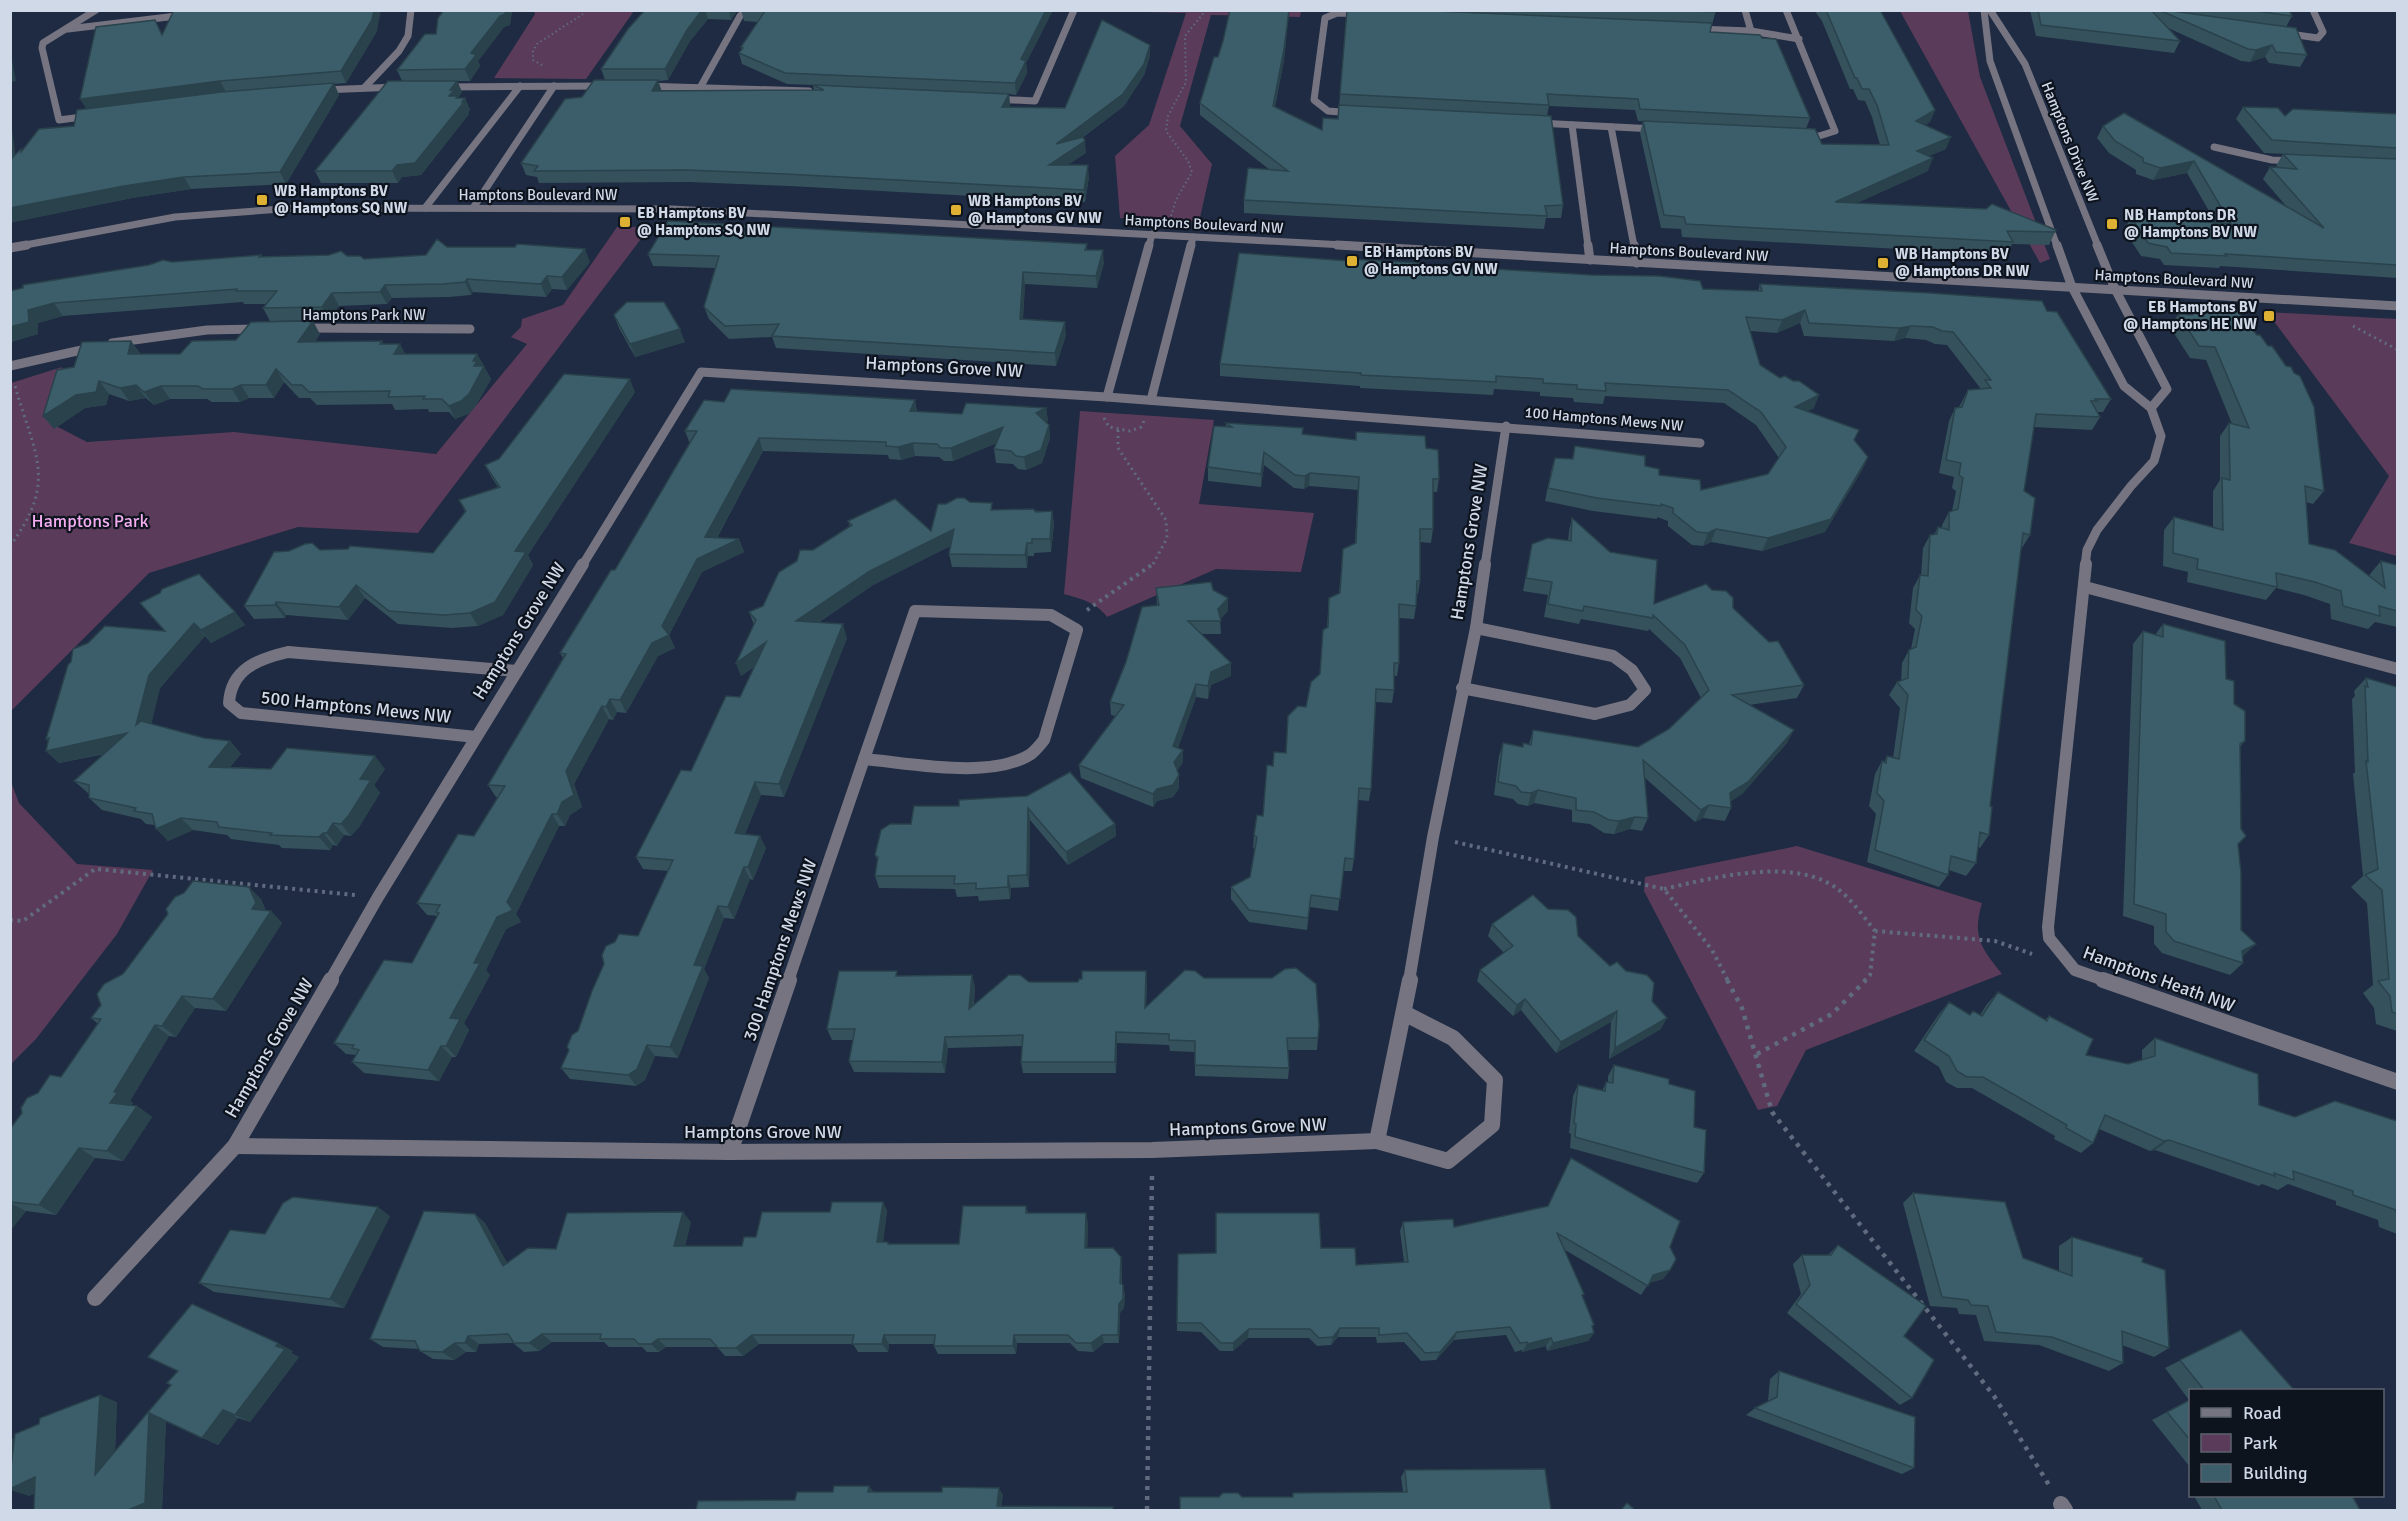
<svg xmlns="http://www.w3.org/2000/svg" width="2408" height="1521" viewBox="0 0 2408 1521" font-family="Signika,sans-serif">
  <rect width="100%" height="100%" fill="#1e2b42"/>
  <!-- green -->
  <g fill="#5b3b5a">
    <path d="M534 11V10L634 11 586 79 494 78 535 14Z"/>
    <path d="M1103 11H1301L1300 17 1211 15 1180 126 1212 164 1199 222 1120 218 1115 156 1149 125 1186 13Z"/>
    <path d="M1900 11H1968L1980 77 2050 259 2040 263Z"/>
    <path d="M617 227H650L418 533 298 527 149 573 11 711V383L62 367 58 427 87 442 234 432 436 454 527 344 511 337 521 327 522 319 563 305Z"/>
    <path d="M2267 312 2397 319V556L2349 543 2389 476Z"/>
    <path d="M1080 411 1214 420 1199 504 1314 513 1301 572 1216 569 1107 617C1096 602 1081 599 1064 594Z"/>
    <path d="M11 782 19 803 77 864 153 870 117 934 36 1039 11 1064Z"/>
    <path d="M1797 846 1982 903C1972 937 1981 948 2002 974L1806 1050 1777 1106 1758 1110 1644 891 1645 877Z"/>
  </g>
  <g fill="none" stroke-linecap="round" stroke-linejoin="round">
    <!-- path-far3 -->
    <g stroke="#606b7f" stroke-width="2" stroke-dasharray="1.5 3" stroke-linecap="butt">
      <path d="M542 65 533 60V51L537 44 583 14"/>
      <path d="M1171 216 1176 200 1192 172 1188 161 1166 131 1168 116 1186 82 1185 36 1206 10"/>
    </g>
    <!-- path-far2 -->
    <g stroke="#606b7f" stroke-width="3" stroke-dasharray="2 4" stroke-linecap="butt">
      <path d="M2353 326 2398 350"/>
      <path d="M1104 418 1109 427 1130 431 1141 427 1145 419"/>
      <path d="M1118 430V448L1166 520 1167 538 1152 566"/>
      <path d="M10 546C58 481 35 456 15 386"/>
    </g>
    <!-- path-far1 -->
    <g stroke="#606b7f" stroke-width="4" stroke-dasharray="3 4.5" stroke-linecap="butt">
      <path d="M1087 610 1153 564"/>
      <path d="M1455 842 1664 889 1712 950 1728 981"/>
      <path d="M1664 889C1712 878 1790 857 1835 887 1851 898 1863 916 1875 931"/>
      <path d="M10 920 23 921 95 869 355 895"/>
      <path d="M1864 981 1870 975 1875 931 1995 941 2032 954"/>
    </g>
    <!-- path -->
    <g stroke="#606b7f" stroke-width="4.5" stroke-dasharray="4 6" stroke-linecap="butt">
      <path d="M1727 980 1742 1008 1772 1112 1994 1396 2049 1485"/>
      <path d="M1757 1054 1832 1014 1866 980"/>
      <path d="M1147 1510 1152 1175"/>
    </g>
    <!-- minor-far3 -->
    <g stroke="#767481" stroke-width="7">
      <path d="M1745 10 1751 31"/>
      <path d="M1786 10 1835 131 1819 136 1801 135"/>
      <path d="M68 29 185 15"/>
      <path d="M1696 29 1751 31 1799 39"/>
      <path d="M2283 33 2318 38 2323 32 2313 10"/>
      <path d="M643 86 809 91"/>
      <path d="M701 86 740 16 747 10"/>
      <path d="M365 87 399 51 408 36 411 10"/>
      <path d="M445 87 605 86"/>
      <path d="M322 90 398 87"/>
      <path d="M994 99 1035 101 1074 10"/>
      <path d="M1352 113 1328 111 1314 100 1325 18 1337 13 1361 14"/>
      <path d="M90 116 59 120 42 48 43 43 96 10"/>
      <path d="M1538 123 1655 129"/>
      <path d="M1572 125 1588 246"/>
      <path d="M1611 127 1634 246"/>
      <path d="M2214 147 2272 160 2296 161"/>
      <path d="M425 208 520 86"/>
      <path d="M473 208 554 86"/>
      <path d="M1149 246 1152 234"/>
      <path d="M1191 246 1193 237"/>
    </g>
    <!-- minor-far2 -->
    <g stroke="#767481" stroke-width="9">
      <path d="M1588 245 1590 260"/>
      <path d="M1634 245 1637 263"/>
      <path d="M2072 287 2124 386 2151 408 2161 436 2154 461 2131 486 2097 530 2087 550 2085 566"/>
      <path d="M2115 289 2167 389 2151 408"/>
      <path d="M303 328 470 329"/>
      <path d="M112 343 207 330 262 329"/>
      <path d="M10 366 95 347"/>
      <path d="M1107 397 1149 245"/>
      <path d="M1151 400 1191 245"/>
      <path d="M582 566 701 372 1107 397 1700 443"/>
      <path d="M1485 566 1506 426"/>
    </g>
    <!-- minor-far1 -->
    <g stroke="#767481" stroke-width="12">
      <path d="M2086 564 2048 927 2049 938 2075 970 2107 981"/>
      <path d="M2085 587 2398 669"/>
      <path d="M915 611 1051 615 1077 630 1044 740C1040 745 1036 750 1031 754 991 780 910 763 864 759Z"/>
      <path d="M1462 688 1595 714 1630 705 1645 690 1632 670 1613 656 1476 628"/>
      <path d="M476 737 241 713 229 703C231 669 258 659 288 652L517 671"/>
      <path d="M330 981 378 897 583 564"/>
      <path d="M788 981 864 759"/>
      <path d="M1409 981 1433 837 1476 628 1485 564"/>
    </g>
    <!-- minor -->
    <g stroke="#767481" stroke-width="16">
      <path d="M2103 980 2398 1082"/>
      <path d="M1377 1141 1448 1161 1492 1125 1495 1080 1453 1038 1404 1013"/>
      <path d="M235 1146 730 1152 1152 1150 1377 1141 1410 980"/>
      <path d="M730 1152 789 980"/>
      <path d="M95 1298 235 1146 331 980"/>
      <path d="M2061 1504 2065 1510"/>
    </g>
    <!-- tertiary-far1 -->
    <g stroke="#767481" stroke-width="7">
      <path d="M1984 10 1990 61 2057 246"/>
      <path d="M1990 10 2025 64 2098 246"/>
      <path d="M20 246 175 217 295 208 672 209 1363 246"/>
    </g>
    <!-- tertiary -->
    <g stroke="#767481" stroke-width="9">
      <path d="M1337 245 2398 306"/>
      <path d="M2057 245 2072 287"/>
      <path d="M2097 245 2115 289"/>
      <path d="M10 248 27 245"/>
    </g>
  </g>
  <!-- wall -->
  <g fill="#34515c">
    <path d="M444 10H512L510 25 504 27 478 61 480 66 470 81H457L462 92 458 98H465L470 110 468 112 469 114 421 175 402 177 398 183H321L315 171 402 81 397 70 436 34Z"/>
    <path d="M645 10H738L731 20 708 19 690 41 668 80 658 81 661 91 814 90 813 85 787 84 742 64 739 53 741 50V47L758 22 744 21 741 10H1053L1026 63 1027 73 1016 95 1009 94 1010 106 1009 107 1065 108 1150 56 1144 75 1124 106 1082 138 1086 153 1067 165 1089 177 1085 202 789 186 689 182 539 183 537 177 526 175 521 163 582 97 605 80 601 69Z"/>
    <path d="M1289 10 1284 60 1275 107 1322 130 1338 119 1347 10H1716L1710 32 1810 118 1806 129 1822 144 1880 145 1872 117 1865 101 1858 100 1853 89H1850L1822 21 1814 10H1880L1935 110 1930 122 1925 125 1946 149 1929 156 1928 171 1856 203 2055 232 2049 245 2012 244 2007 255 1682 237 1681 229 1661 228 1640 133 1643 121H1638L1635 110 1549 106 1547 116 1563 205 1561 218H1546L1544 229 1244 213V200L1270 170 1200 115V103L1218 57Z"/>
    <path d="M2030 10H2151L2154 13 2155 10H2289L2292 16 2286 27 2307 55 2300 67 2269 63 2265 57 2250 62 2241 61 2168 28 2180 41 2174 53 2036 36Z"/>
    <path d="M377 31 346 83 334 84 339 95 286 184 191 189 132 198 23 220 16 154 74 126 87 109 80 99 163 34Z"/>
    <path d="M2243 107 2285 116 2397 114V278L2220 266 2219 268 2164 265 2160 259 2141 256 2124 230 2131 217 2216 223 2187 173 2153 180 2136 174V170L2109 153 2097 138 2103 126 2124 113 2286 206 2263 179 2270 167H2277L2276 166 2283 154H2286L2264 153 2236 119Z"/>
    <path d="M1087 244V250L1104 263 1097 288 1025 284 1023 319 1066 335 1056 366 776 348 772 337 729 339 709 319 704 307 715 268 653 266 648 254Z"/>
    <path d="M447 247 590 262 567 290 552 289 546 297 473 292 471 295 449 297 392 298 387 304 339 306 329 320 270 321 263 308 266 304H244L243 302 63 316 38 323V334L11 342 10 341V291L172 262 261 255 262 257 347 256 364 259 426 255Z"/>
    <path d="M1419 268 1703 289 1758 291 1760 284 2047 311 2111 399 2103 412H2097L2100 417 2092 430 2034 427 2024 491 2030 535 2022 548H2021L1990 806 1989 835 1980 848 1978 847 1976 863 1966 876 1949 870 1948 875 1939 887 1867 862 1876 814 1869 806 1875 774 1882 761 1884 762 1887 756 1893 758 1900 708 1889 695 1897 682 1901 681 1902 663 1909 650 1911 649 1915 629 1909 623 1913 588 1920 575H1921L1923 548 1930 535H1934L1938 527 1942 528V525L1949 512 1952 511 1956 491 1952 488 1954 477 1939 473 1949 421 1955 408 1959 407 1968 390 1981 389 1947 345 1935 344 1926 340 1905 338 1894 341 1804 336 1800 323 1777 333 1750 331 1760 365 1814 408 1807 411 1859 430 1854 441 1868 457 1862 470 1825 532 1762 551 1711 542 1703 546 1692 545 1668 526V521L1657 517V519L1593 511 1545 501 1551 471 1555 458 1572 459 1575 446 1645 466 1659 475 1701 490 1768 474 1779 458 1756 425 1724 403 1605 396 1603 404 1574 402 1573 398 1540 396V392L1494 389 1493 395 1360 388V386L1220 376V364Z"/>
    <path d="M2185 304 2324 491 2313 504 2306 502 2309 544 2370 577V574L2381 561 2397 565V627L2375 622 2368 629 2331 619 2330 604 2304 595 2276 588 2266 600 2187 582 2188 572 2163 566 2164 530 2174 517 2213 527V491L2220 480V436L2229 423 2232 424 2206 360 2190 358 2170 327Z"/>
    <path d="M614 315 685 342 635 357 619 328Z"/>
    <path d="M320 334 315 342 382 341 383 344 405 354H477L491 379 475 407 468 414 455 419 449 412H429L428 409 395 410 392 404 317 405 310 398H299L284 382 274 398H249L240 402H212L207 399H170L154 405 146 398 129 401 109 394 106 405 85 408 54 429 43 416 140 354H180L236 340Z"/>
    <path d="M635 392 528 555 533 565 503 615 478 626 452 628 398 624 365 598 348 620 286 615 285 618 254 619 244 606 320 550 433 553 465 512 459 500 498 487 492 478 485 465 499 459Z"/>
    <path d="M915 400 917 412 962 414 1046 408 1048 421 1046 422 1049 425 1050 438 1042 463 1026 470 1018 469 1013 464 996 463 994 449 997 443 953 461H944L939 457 915 456 901 460 889 459 888 455 763 451 717 538 739 539 744 552 702 572 669 635 675 648 658 656 626 713 617 712 613 720 609 719 574 784 582 807 570 815 565 826H559L516 914 521 922 506 929 486 970 490 975 464 1023 469 1030 456 1057H452L439 1081 364 1073 352 1062 356 1055 346 1054 334 1043 412 963 438 916 427 915 417 903 474 836 498 797H496L488 785 563 658 560 653 615 570 690 444 685 431 724 402Z"/>
    <path d="M1226 423 1302 434 1426 448 1439 479 1437 492H1433V529L1431 543 1420 542V581L1418 594H1417L1416 606 1414 619 1399 618V663L1397 676H1394V690L1392 703 1376 702 1371 789 1369 801 1358 800 1354 859 1352 871H1343L1338 911 1310 907 1307 930 1249 922 1231 899V887L1250 877 1255 849 1253 848 1254 835 1263 816 1273 766 1286 753 1306 707 1320 674 1327 628 1329 598 1339 593 1343 549 1355 543 1358 490 1309 486 1304 489 1294 488 1264 465 1261 487 1208 481V467L1226 427Z"/>
    <path d="M970 502 993 510 1052 511 1054 524 1051 552 1034 553V556H1028L1027 568 952 567 949 554 951 545 873 585 818 623 847 638 784 797 761 795 745 834 766 848 753 880 750 879 734 919 724 918 704 969 709 978 678 1058 655 1056 645 1080 636 1086 570 1079 561 1068 578 1031 638 936 668 871 643 869 636 857 740 697 754 667 741 676 736 663 754 625 749 612 763 606 813 550 850 527 848 521 931 531Z"/>
    <path d="M1572 518 1654 604 1733 608 1804 685 1797 698 1749 705 1787 743 1742 794 1731 801V808L1725 821 1703 818 1695 822 1645 778 1648 818 1642 831 1630 829 1614 834 1604 833 1590 824 1572 822V810L1534 803 1528 806 1518 804 1513 799 1494 795 1499 756 1503 743 1522 747 1529 744 1533 730 1638 747 1669 729 1701 698 1680 658 1649 629 1648 631 1581 619 1579 624 1544 617 1548 595 1523 591 1532 544 1568 541 1569 531Z"/>
    <path d="M1156 588 1213 590 1228 598V611L1220 619 1221 634H1201L1231 676 1211 685 1208 699 1196 697 1178 748 1183 750V762L1177 771 1179 788 1173 797 1157 801 1153 807 1081 778 1079 765 1115 716 1111 715 1110 702 1157 606Z"/>
    <path d="M140 603 235 612 245 625 211 643 205 636 160 688 151 724 204 738 230 741 241 754 230 767 271 769H385L374 785 380 793 359 827 351 836 344 835 337 846 333 845 330 850 282 848 279 845 231 839 227 835 193 830 168 841 155 825 146 824 141 819 102 810 89 798V794L88 793 74 781 105 754 59 763 46 751 164 631Z"/>
    <path d="M2163 624 2226 679 2245 741 2240 747 2238 845 2243 963 2230 975 2162 953 2154 944V926L2123 916 2133 644 2143 631 2155 635Z"/>
    <path d="M2366 678 2397 687V1031L2376 1024 2374 1008 2363 993 2373 985 2367 903 2351 887 2363 876 2353 774 2355 772 2352 699 2355 696 2354 691Z"/>
    <path d="M1027 796 1115 824 1116 836 1068 865 1030 820 1029 887 1011 888 1010 899 979 901 978 896 957 897 955 889 879 888 875 876 878 861 875 855 959 806Z"/>
    <path d="M261 899 266 911H271L282 923 226 1011 195 1008 176 1037 169 1036 130 1101 133 1103 131 1106H137L152 1117 123 1161 95 1158 56 1215 26 1211 10 1231V1129L38 1093 61 1077 98 1024 91 1018Z"/>
    <path d="M1492 924 1610 966 1652 1001 1661 1029 1609 1059 1611 1022 1556 1053 1521 1010 1513 1016 1477 981 1480 970 1504 953 1488 936Z"/>
    <path d="M1146 971 1147 982 1146 1006 1204 978 1318 1038 1317 1050H1288L1289 1068 1288 1079 1195 1076V1052L1170 1051 1169 1045 1117 1043 1116 1073H1023L1021 1062 1022 1046 948 1048 945 1073 854 1072 849 1061 853 1040H832L827 1029 899 976 975 986 974 1005 1029 982H1078Z"/>
    <path d="M1998 992 2045 1020 2049 1016 2086 1055 2128 1064 2142 1060V1050L2155 1038 2259 1105 2295 1117 2397 1121V1234L2379 1227 2378 1220 2336 1205V1201L2288 1184 2278 1190 2262 1184 2259 1186 2155 1150 2150 1151 2099 1129 2093 1143 2081 1153 2054 1139 2055 1136 1972 1088H1957L1946 1082 1939 1067 1914 1051 1939 1014 1949 1002 1970 1015H1980L1987 1004Z"/>
    <path d="M1614 1065 1669 1084 1694 1127 1704 1173 1697 1183 1570 1148 1571 1134 1569 1133 1573 1096 1578 1085 1602 1091 1606 1082H1608V1076Z"/>
    <path d="M1913 1193 2023 1258 2059 1271V1246L2072 1237 2142 1262 2169 1348 2154 1357 2122 1345 2123 1363 2109 1371 2039 1345 1984 1341 1976 1315 1959 1314 1957 1308 1930 1306 1903 1203Z"/>
    <path d="M883 1202 887 1211 883 1242 889 1244H959L1026 1206 1028 1213 1088 1223 1087 1248 1121 1257 1122 1266V1284L1125 1294 1124 1308 1120 1313 1119 1343H1104L1093 1352 1078 1351 1070 1343H1017L1016 1354H938L934 1346V1344H889L888 1352H858L853 1344H759L743 1356H725L717 1347H666L659 1352H647L642 1347H609L604 1342H552L539 1351 524 1352 513 1343 479 1344 476 1352H466L454 1360 433 1359 420 1351 419 1349 383 1347 370 1339 475 1214 485 1223 507 1263 556 1249 691 1222 685 1246H742L756 1237 830 1212Z"/>
    <path d="M1547 1206 1670 1247V1270L1663 1279 1649 1283 1641 1295 1565 1250 1582 1297 1594 1333 1588 1341 1547 1351 1546 1346 1522 1352V1350L1515 1352 1506 1335 1454 1340 1436 1360 1421 1361 1404 1342 1377 1343 1376 1337H1338L1331 1345 1317 1346 1309 1338H1248L1233 1351H1220L1201 1332 1177 1331V1323L1216 1253 1321 1248 1356 1265 1404 1262 1400 1231 1403 1222 1454 1227Z"/>
    <path d="M390 1216 344 1308 214 1292 199 1283 265 1234Z"/>
    <path d="M1838 1245 1904 1336 1912 1398 1900 1405 1787 1313 1801 1294 1793 1264 1802 1255H1828Z"/>
    <path d="M2241 1330 2294 1390H2190V1467L2152 1420 2189 1400 2165 1368Z"/>
    <path d="M293 1351 291 1353 299 1357 250 1422 238 1418 218 1445 166 1421 162 1509 35 1493 29 1496 14 1439 117 1402 115 1451 171 1385 177 1371Z"/>
    <path d="M1779 1371 1914 1468 1902 1474 1746 1415 1755 1408 1768 1401 1770 1379Z"/>
    <path d="M1405 1470 1551 1510 1242 1497H1292L1293 1493 1403 1492 1401 1477Z"/>
    <path d="M2194 1496H2352L2360 1510H2202Z"/>
  </g>
  <!-- shaded-wall -->
  <g fill="#2a424b">
    <path d="M374 10H381L377 31 346 83 341 71Z"/>
    <path d="M506 10H512L510 25 504 27 478 61 480 66 470 81 465 69 471 53 500 16Z"/>
    <path d="M702 10H705L708 19 690 41 668 80 665 69 687 30Z"/>
    <path d="M729 10H738L731 20Z"/>
    <path d="M1046 10H1053L1026 63 1027 73 1016 95 1015 83 1021 59Z"/>
    <path d="M1289 10 1284 60 1272 118 1273 106Z"/>
    <path d="M1150 45V56L1144 75 1124 106 1057 156 1056 144Z"/>
    <path d="M2272 45 2265 57 2250 62 2256 50Z"/>
    <path d="M10 49 16 81 10 82Z"/>
    <path d="M658 80 662 92 652 91Z"/>
    <path d="M220 81 226 92 88 111 80 99Z"/>
    <path d="M457 81 462 92 458 98 462 102 465 98 470 110 468 112 469 114 421 175 402 177 398 183 392 171 449 96 450 90Z"/>
    <path d="M334 83 339 95 286 184 280 172Z"/>
    <path d="M1009 94 1010 106 1003 119 1002 107Z"/>
    <path d="M1935 110 1930 122 1911 133 1916 121Z"/>
    <path d="M10 115 18 173 10 162Z"/>
    <path d="M1951 137 1946 149 1912 163 1917 151Z"/>
    <path d="M1085 141 1086 153 1050 177 1049 165Z"/>
    <path d="M1933 158 1928 171 1831 215 1835 202Z"/>
    <path d="M2194 161 2187 173 2153 180 2160 168Z"/>
    <path d="M1088 165 1089 177 1085 202 1084 190Z"/>
    <path d="M184 177 191 189 132 198 10 223V208L124 186Z"/>
    <path d="M585 249 590 262 567 290 562 277Z"/>
    <path d="M1103 250 1104 263 1097 288 1096 276Z"/>
    <path d="M1023 272 1025 284 1022 332 1020 319Z"/>
    <path d="M547 276 552 289 546 297 541 284Z"/>
    <path d="M467 279 473 292 471 295 465 282Z"/>
    <path d="M385 285 392 298 387 304 380 292Z"/>
    <path d="M332 293 339 306 329 320 322 307Z"/>
    <path d="M54 303 63 316 38 323V334L11 342 10 327 28 310Z"/>
    <path d="M1805 310 1800 323 1777 333 1782 320Z"/>
    <path d="M313 321 320 334 306 355 298 342Z"/>
    <path d="M1065 322 1066 335 1056 366 1055 353Z"/>
    <path d="M1911 326 1905 338 1894 341 1899 328Z"/>
    <path d="M680 329 685 342 635 357 630 344Z"/>
    <path d="M131 341 141 354H128Z"/>
    <path d="M400 344 407 357 394 354Z"/>
    <path d="M477 354 491 379 475 407 468 414 455 419 449 406Z"/>
    <path d="M276 369 284 382 274 398 266 385Z"/>
    <path d="M630 379 635 392 528 555 533 565 503 615 478 626 470 613 515 551Z"/>
    <path d="M99 381 109 394 106 405 85 408 54 429 43 416Z"/>
    <path d="M136 385 146 398 129 401 120 388Z"/>
    <path d="M241 385 249 398 240 402 232 389Z"/>
    <path d="M161 386 170 399 154 405 144 392Z"/>
    <path d="M1819 395 1814 408 1789 420 1795 407Z"/>
    <path d="M915 400 917 413 910 411Z"/>
    <path d="M1046 408 1048 421 1037 426 1036 413Z"/>
    <path d="M1049 425 1050 438 1042 463 1026 470 1024 457Z"/>
    <path d="M1003 427 1004 440 953 461 951 448Z"/>
    <path d="M759 438 763 451 710 550 705 537Z"/>
    <path d="M913 443 915 456 901 460 898 447Z"/>
    <path d="M1264 452V465L1261 487V474Z"/>
    <path d="M1868 457 1862 470 1825 532 1762 551 1768 538Z"/>
    <path d="M1310 473 1309 486 1304 489 1305 476Z"/>
    <path d="M1052 511 1054 524 1051 552 1050 539Z"/>
    <path d="M954 529 957 543 873 585 801 634 796 621 870 571Z"/>
    <path d="M1716 529 1711 542 1703 546 1708 533Z"/>
    <path d="M739 539 744 552 702 572 669 635 675 648 658 656 626 713 620 700 662 626 697 559Z"/>
    <path d="M1027 543 1028 556 1027 568 1025 555Z"/>
    <path d="M356 585 365 598 348 620 339 607Z"/>
    <path d="M1228 598V611L1219 621 1218 609Z"/>
    <path d="M276 602 286 615 285 618 275 605Z"/>
    <path d="M235 612 245 625 211 643 201 630Z"/>
    <path d="M194 623 205 636 160 688 148 738 136 725 149 675Z"/>
    <path d="M843 624 847 638 784 797 779 784Z"/>
    <path d="M766 642 770 655 741 676 736 663Z"/>
    <path d="M1231 663V676L1211 685 1208 699V686L1211 672Z"/>
    <path d="M1196 684V697L1174 759 1173 746Z"/>
    <path d="M610 699 617 712 613 720 606 707Z"/>
    <path d="M602 706 609 719 574 784 582 807 570 815 565 826 557 814 562 802 566 771Z"/>
    <path d="M1794 730 1787 743 1742 794 1724 806 1730 793Z"/>
    <path d="M127 733 139 746 59 763 46 751 55 748 46 739Z"/>
    <path d="M230 741 241 754 220 779 209 767Z"/>
    <path d="M1183 750V762L1174 775V762Z"/>
    <path d="M375 756 385 769 374 785 380 793 359 827 351 836 341 824 360 779Z"/>
    <path d="M1179 775V788L1173 797 1157 801 1153 807V794L1157 789Z"/>
    <path d="M755 782 761 795 740 846 735 833Z"/>
    <path d="M1538 790 1534 803 1528 806 1531 793Z"/>
    <path d="M1709 805 1703 818 1695 822 1701 810Z"/>
    <path d="M1028 808 1030 820 1029 887 1027 875Z"/>
    <path d="M552 814 559 826 516 914 521 922 506 929 486 970 490 975 464 1023 469 1030 456 1057 446 1046 450 1018 474 963 497 917 507 902Z"/>
    <path d="M1635 817 1630 829 1614 834 1619 821Z"/>
    <path d="M181 818 193 830 168 841 156 829Z"/>
    <path d="M333 823 344 835 337 846 327 833Z"/>
    <path d="M1115 824 1116 836 1068 865 1066 852Z"/>
    <path d="M323 833 333 845 330 850 319 837Z"/>
    <path d="M760 836 766 848 753 880 748 867Z"/>
    <path d="M744 867 750 879 734 919 728 907Z"/>
    <path d="M1008 876 1011 888 1010 899 1008 887Z"/>
    <path d="M249 887 261 899 268 915 252 909Z"/>
    <path d="M718 906 724 918 704 969 709 978 678 1058 670 1047 694 965Z"/>
    <path d="M271 911 282 923 226 1011 213 999Z"/>
    <path d="M2256 944 2243 956 2234 960 2242 951Z"/>
    <path d="M1146 971 1147 982 1146 1019 1145 1008Z"/>
    <path d="M972 975 975 986 972 1020 969 1009Z"/>
    <path d="M182 996 195 1008 176 1037 162 1026Z"/>
    <path d="M1525 999 1521 1010 1513 1016 1517 1005Z"/>
    <path d="M1617 1011 1611 1022 1556 1053 1561 1042Z"/>
    <path d="M1667 1018 1661 1029 1609 1059 1615 1048Z"/>
    <path d="M155 1025 169 1036 130 1101 133 1103 125 1114 110 1103 114 1092Z"/>
    <path d="M1116 1032 1117 1043 1116 1073 1115 1062Z"/>
    <path d="M945 1037 948 1048 945 1073 942 1062Z"/>
    <path d="M647 1045 655 1056 645 1080 636 1086 628 1075Z"/>
    <path d="M441 1046 452 1057 439 1081 428 1070Z"/>
    <path d="M137 1106 152 1117 123 1161 107 1151Z"/>
    <path d="M2169 1140 2155 1150 2150 1151 2164 1141Z"/>
    <path d="M79 1148 95 1158 56 1215 39 1205Z"/>
    <path d="M883 1202 887 1211 882 1251 877 1242Z"/>
    <path d="M10 1203 26 1211 10 1231Z"/>
    <path d="M378 1207 390 1216 344 1308 330 1299Z"/>
    <path d="M683 1212 691 1222 682 1255 674 1246Z"/>
    <path d="M1086 1213 1088 1223 1087 1258 1085 1248Z"/>
    <path d="M475 1214 485 1223 514 1275 503 1266Z"/>
    <path d="M1121 1257 1122 1266 1121 1292 1120 1283Z"/>
    <path d="M1670 1270 1663 1279 1646 1284 1653 1275Z"/>
    <path d="M1123 1285 1125 1294 1124 1308 1120 1313 1119 1343 1118 1335 1119 1304Z"/>
    <path d="M1340 1328 1338 1337 1331 1345 1333 1337Z"/>
    <path d="M1249 1329 1248 1338 1233 1351V1343Z"/>
    <path d="M1457 1332 1454 1340 1436 1360 1440 1352Z"/>
    <path d="M1594 1333 1588 1341 1547 1351 1553 1343Z"/>
    <path d="M542 1334 552 1342 539 1351 529 1343Z"/>
    <path d="M752 1335 759 1344 743 1356 736 1348Z"/>
    <path d="M884 1335 889 1344 888 1352 882 1344Z"/>
    <path d="M1014 1335 1017 1343 1016 1354 1013 1346Z"/>
    <path d="M1102 1335 1104 1343 1093 1352 1091 1343Z"/>
    <path d="M468 1336 479 1344 476 1352 465 1343Z"/>
    <path d="M1551 1338 1546 1346 1522 1352 1527 1344Z"/>
    <path d="M658 1339 666 1347 659 1352 651 1344Z"/>
    <path d="M278 1343 293 1351 291 1353 299 1357 250 1422 235 1415Z"/>
    <path d="M455 1343 466 1352 454 1360 442 1352Z"/>
    <path d="M100 1395 117 1402 114 1481 95 1475Z"/>
    <path d="M223 1410 238 1418 218 1445 202 1438Z"/>
    <path d="M149 1413 166 1421 162 1509 159 1510H128Z"/>
    <path d="M10 1437 20 1441 10 1458Z"/>
    <path d="M35 1477 55 1484 29 1496 10 1490V1489Z"/>
    <path d="M869 1486 874 1492H868Z"/>
    <path d="M999 1488 1003 1495 1001 1510 997 1506Z"/>
  </g>
  <!-- building -->
  <g fill="#3c5e6b" stroke="#2a424b" stroke-width="1.5">
    <path d="M174 10H374L372 20 341 71 220 81 80 99 96 27 155 20 162 35Z"/>
    <path d="M444 10H506L505 14 500 16 471 53 476 55 465 69 397 70 425 34H436L438 18Z"/>
    <path d="M645 10H702L687 30 665 69H601L628 29Z"/>
    <path d="M759 10H1046L1021 59 1026 61 1015 83 785 73 739 53 743 48 741 47 765 11Z"/>
    <path d="M1230 10H1289L1284 49 1273 106 1322 130 1323 118 1338 119 1339 105 1551 116 1563 205 1545 206 1547 216 1244 200 1248 168 1288 171 1200 103 1214 57H1218L1223 41Z"/>
    <path d="M1347 10H1409L1712 23 1710 32 1760 35 1762 38 1776 39 1810 118 1640 109 1638 99 1547 94 1549 105 1340 94Z"/>
    <path d="M1670 10H1716L1715 12Z"/>
    <path d="M1826 10H1880L1935 110 1916 121 1951 137 1917 151 1933 158 1835 202 1986 209 1992 204 2056 230 2055 232 2007 231 2013 242 1686 224 1684 217 1664 215 1643 121 1815 129 1822 144 1889 145 1877 105 1869 89H1862L1857 78H1855Z"/>
    <path d="M2038 10H2151L2180 41 2041 25Z"/>
    <path d="M2159 10H2165L2296 28 2307 55 2276 52 2272 45 2256 50 2248 49Z"/>
    <path d="M2248 10H2289L2292 16Z"/>
    <path d="M1102 20 1150 45 1144 64 1123 94 1056 144 1083 137 1085 141 1049 165H1088L1084 190 786 174 686 170 534 171 538 166 521 163 565 99 582 97 594 80H658L652 91 824 90 813 85 1009 94 1002 107 1065 108Z"/>
    <path d="M388 81H457L450 90H454L449 96H457L456 98H465L462 102H464L415 163 397 165 392 171H315Z"/>
    <path d="M334 83 280 172 184 177 124 186 10 208V160L21 149V152L39 129 74 126 77 110 221 92Z"/>
    <path d="M2243 107 2278 108 2285 116 2293 109 2397 114V148L2272 140Z"/>
    <path d="M2124 113 2324 228 2270 167 2297 169 2283 154 2397 159V265L2225 254 2227 256 2171 253 2167 247 2148 243 2131 217 2231 224 2194 161 2160 168 2143 162V158L2115 141 2103 126Z"/>
    <path d="M668 221 1087 244 1085 250H1103L1096 276 1023 272 1020 319 1065 322 1055 353 772 336 779 324 725 326 704 307 719 256 648 254Z"/>
    <path d="M437 239 447 247H515L517 244 585 249 562 277 547 276 541 284 467 279 465 282 443 284 385 285 380 292 332 293 322 307 263 308 277 291H236L237 289 54 303 28 310 29 322 10 327V291L23 288V285L149 265 163 260 172 262 261 255 259 257 329 255 341 251 347 256H360L364 259 426 255Z"/>
    <path d="M1239 253 1349 261V259L1419 263V268H1478L1591 275 1659 276 1700 281 1703 289 1762 291 1760 284 1930 293 2042 301 2047 311 2057 312 2111 399H2095L2097 401H2091L2100 417 2036 414 2024 491 2035 498 2030 535 2023 533 1990 806 1992 807 1989 835 1980 832 1976 863 1951 856 1948 875 1875 850 1884 801 1877 793 1882 761 1886 763 1887 756 1899 759 1908 695 1897 682 1908 678 1909 650 1916 647 1922 616 1916 610 1920 575 1928 576 1930 535 1937 534 1938 527 1949 530V512L1958 509 1963 478 1959 475 1961 463 1946 460 1955 408 1962 407 1968 390 1991 388 1985 380H1991L1953 332 1942 331 1933 327 1911 326 1899 328 1809 323 1805 310 1782 320 1746 317 1760 365 1780 378 1785 376 1793 381H1799L1819 395 1795 407 1859 430 1854 440 1868 457 1831 519 1768 538 1716 529 1708 533 1697 532 1673 513V508L1661 504V506L1597 498 1548 488 1555 458 1573 459 1575 446 1645 456V466L1659 469V475L1700 480 1701 490 1768 474 1786 447 1761 412 1728 390 1605 383 1606 391 1577 389V385L1543 383V379L1496 376V382L1361 375V373L1220 364Z"/>
    <path d="M627 302H664L680 329 630 344 614 315Z"/>
    <path d="M2185 304 2234 307 2257 335H2260L2268 346H2272L2286 366 2291 367 2294 373 2300 376 2314 407 2324 491 2305 486 2309 544 2335 550 2385 588 2381 561 2397 565V611L2379 606 2380 616 2343 606 2341 591 2315 582 2276 573 2277 587 2197 569 2198 559 2173 553 2174 517 2223 530 2222 478 2230 480 2229 423 2249 428 2215 347 2199 346 2178 314 2192 315Z"/>
    <path d="M313 321 298 342 382 341 380 344H400L394 354H477L473 361H477L474 366H484L469 394 461 401 449 406 442 399H423L425 396 388 397 390 391 309 392 302 385H292L276 369 266 385H241L232 389H203L198 386H161L144 392 136 385 120 388 99 381 96 392 76 395 43 416 57 370 74 367 82 342 131 341 128 354H180L192 341 236 340 251 322Z"/>
    <path d="M564 374 630 379 515 551 526 552 495 602 470 613 444 615 389 611 356 585 339 607 276 602 275 605 244 606 274 552 289 551 305 544 312 543 320 550 348 549 350 546 433 553 466 511 459 500 500 487 485 465 499 459Z"/>
    <path d="M731 389 915 400 910 411 962 414 966 403 1046 408 1036 413 1049 425 1041 450 1024 457 1016 456 1011 451 994 449 1003 427 951 448H941L937 444 913 443 898 447 886 446V442L759 438 705 537 739 539 697 559 662 626 669 635 652 643 620 700 610 699 606 707 602 706 566 771 574 795 562 802 557 814H552L507 902 513 910 497 917 474 963H480L450 1018 460 1019 446 1046H441L428 1070 352 1062 359 1050 352 1048 354 1045 334 1043 384 960 412 963 439 913 436 912 440 905 417 903 458 834 474 836 505 786 488 785 566 654 560 653 611 570H615L697 431H685L704 400 724 402Z"/>
    <path d="M1226 423 1303 428 1302 434 1356 440V432H1361L1425 436 1426 448 1438 450 1439 479H1433V529H1420V581H1417L1416 606 1399 604V663H1394V690L1376 689 1371 789 1359 788 1354 859 1345 858 1340 899 1311 895 1308 918 1249 910 1231 887 1250 877 1257 837 1254 835 1257 815 1263 816 1267 765 1273 766 1274 752 1286 753 1288 716 1298 706 1306 707 1311 682 1320 674 1323 630 1328 627 1329 598 1340 593 1343 549 1356 543 1359 477 1310 473 1305 476 1295 475 1264 452 1261 474 1208 467 1214 426 1232 427Z"/>
    <path d="M957 498H964L970 502 992 503 991 510 1033 509 1036 512 1052 511 1050 539H1032V543H1027L1025 555 949 554 954 529 870 571 796 621 843 624 779 784 755 782 735 833 760 836 748 867H744L728 907 718 906 694 965 703 966 670 1047 647 1045 637 1069 628 1075 561 1068 569 1050 567 1047 572 1035 578 1031 592 991 604 964 602 955 606 946 615 942 619 934 638 936 673 860 636 857 681 770 691 771 726 696 740 697 766 642 736 663 756 620 749 612 763 606 779 572 797 561 800 550H813L852 525 848 521 895 499 931 531 938 504H946Z"/>
    <path d="M1572 518 1610 552 1657 560 1654 604 1706 584 1712 590 1726 591 1733 598V608L1769 642 1778 641 1804 685 1732 695 1794 730 1748 782 1730 793 1731 808 1709 805 1701 810 1643 760 1648 818 1635 817 1619 821 1609 820 1594 812 1576 810V798L1538 790 1531 793 1521 792 1516 786 1498 782 1503 743 1523 747V743L1531 745 1533 730 1638 747 1669 729 1709 690 1685 645 1653 615V618L1584 606 1583 611 1548 604 1552 582 1526 578 1532 544 1548 538 1571 541Z"/>
    <path d="M199 574 235 612 201 630 194 623 149 675 136 725 141 721 204 738 230 741 209 767 271 769 287 748 375 756 360 779 371 780 349 815 341 824 333 823 327 833H323L319 837 270 835 272 833 219 827 217 822 181 818 156 829 152 814 134 811 136 808 89 798V785L74 781 127 733 46 751 49 738 46 739 68 665 71 662 73 649 88 643 105 626 165 631 140 603 160 593 162 589Z"/>
    <path d="M1211 582 1213 590 1228 598 1218 609 1221 621H1188L1231 663 1211 672 1208 686 1196 684 1173 746 1183 750 1174 762 1179 775 1173 785 1157 789 1153 794 1079 765 1124 705 1110 702 1126 662 1142 607 1159 605 1156 588Z"/>
    <path d="M2163 624 2225 641 2226 679 2234 681V704L2245 711V741L2240 744 2241 829 2246 836 2238 844 2241 873V930L2256 944 2242 951 2243 963 2174 941 2166 932V914L2134 904 2143 631 2163 637Z"/>
    <path d="M2366 678 2397 687V1014L2392 1012 2390 996 2378 981 2389 979 2382 890 2365 875 2378 869 2366 761 2368 762 2365 686 2368 687Z"/>
    <path d="M1070 772 1115 824 1066 852 1028 808 1027 875 1008 876V887L976 889V883L954 884 955 876H875L878 857 875 855 881 830 890 824H911L914 806H959V800L1027 796Z"/>
    <path d="M193 881 249 887 256 903 252 909 271 911 213 999 182 996 162 1026 155 1025 114 1092H118L110 1103 137 1106 107 1151 79 1148 39 1205 10 1202V1129L22 1113 21 1108 27 1098 38 1093 50 1075 61 1077 101 1019 91 1018 101 1005 97 994 104 984 123 974 168 914 166 909 175 897 184 893Z"/>
    <path d="M1533 895 1548 909 1568 910 1576 917 1578 936 1610 966 1617 962 1626 971 1647 975 1654 983 1652 1001 1667 1018 1615 1048 1617 1011 1561 1042 1525 999 1517 1005 1480 970 1513 946 1492 924Z"/>
    <path d="M1296 968 1316 984 1319 1025 1318 1038H1287L1289 1068 1195 1065V1041L1169 1040V1034L1116 1032 1115 1062H1021L1023 1035 945 1037 942 1062 849 1061 855 1029H827L839 971H897L896 976 972 975 969 1009 1009 975H1020L1029 982H1078L1079 979H1082V971H1146L1145 1008 1185 970 1195 971 1204 978H1272L1285 969Z"/>
    <path d="M1998 992 2047 1021 2049 1016 2093 1039 2086 1055 2128 1064 2155 1056V1038L2258 1074 2259 1105 2295 1117 2335 1101 2397 1121V1217L2396 1210 2353 1195V1191L2293 1171 2294 1180 2274 1173 2275 1176 2169 1140 2164 1141 2105 1115 2093 1143 2066 1128 2067 1125 1983 1077H1967L1957 1071 1949 1056 1924 1040 1949 1002 1970 1015 1973 1011 1982 1016Z"/>
    <path d="M1614 1065 1669 1079V1084L1695 1091 1694 1127 1706 1130 1704 1173 1575 1137 1576 1124 1574 1123 1578 1085 1605 1091 1606 1082 1613 1083Z"/>
    <path d="M1571 1158 1680 1221 1670 1247 1676 1259 1670 1270 1653 1275 1648 1286 1557 1233 1584 1294 1582 1295 1594 1325 1592 1326 1594 1333 1553 1343 1551 1338 1527 1344V1342L1520 1343 1510 1327 1457 1332 1440 1352 1425 1353 1407 1333 1379 1335V1328H1340L1333 1337 1319 1338 1310 1329H1249L1233 1343H1221L1201 1323H1177L1178 1254 1216 1253V1213H1319L1321 1248H1355L1356 1265 1408 1262 1403 1222 1453 1219 1454 1227 1548 1206Z"/>
    <path d="M1913 1193 2005 1202 2023 1258 2072 1276V1237L2143 1258 2142 1262 2165 1270 2169 1348 2122 1331 2123 1363 2052 1337 1996 1332 1988 1306 1971 1305 1968 1300 1942 1297Z"/>
    <path d="M293 1197 378 1207 330 1299 199 1283 230 1230 265 1234 283 1203Z"/>
    <path d="M832 1202H883L877 1242H888V1244H959L963 1206H1026V1213H1086L1085 1248H1113L1121 1257 1120 1283 1123 1285V1299L1119 1304 1118 1335H1102L1091 1343H1076L1068 1335H1014L1013 1346H934L935 1335H884L882 1344H852L854 1335H752L736 1348H718L710 1339H658L651 1344H639L634 1339H600L601 1334H542L529 1343H514L508 1334 468 1336 465 1343H455L442 1352 420 1351 415 1341 370 1339 424 1211 475 1214 503 1266 528 1248 556 1249 567 1213 683 1212 674 1246H742L744 1237H756L762 1212H830Z"/>
    <path d="M1838 1245 1926 1306 1904 1336 1934 1360 1912 1398 1796 1304 1810 1285 1802 1255H1831Z"/>
    <path d="M192 1304 278 1343 276 1346 285 1349 235 1415 223 1410 202 1438 149 1413 145 1503 128 1510H34L35 1477 10 1489V1475L15 1434 39 1424 40 1418 100 1395 95 1475 171 1385 167 1383 178 1371 148 1357Z"/>
    <path d="M2241 1330 2294 1390H2204L2180 1360Z"/>
    <path d="M1779 1371 1915 1417 1914 1468 1755 1408 1777 1397Z"/>
    <path d="M2190 1400V1440L2167 1412Z"/>
    <path d="M1545 1469 1551 1510H1180V1497H1219L1223 1493H1238L1242 1497H1293V1493L1407 1492 1405 1470Z"/>
    <path d="M834 1486H869L868 1492H942V1487L999 1488 997 1506 1113 1507V1510H696L698 1501 795 1500 797 1492H833Z"/>
    <path d="M2214 1496H2352L2360 1510H2222Z"/>
    <path d="M1627 1503 1635 1510H1621Z"/>
  </g>
  <!-- markers -->
  <g fill="#deb133" stroke="#0e141e" stroke-width="2">
    <rect x="256" y="194" width="12" height="12" rx="3"/>
    <rect x="950" y="204" width="12" height="12" rx="3"/>
    <rect x="619" y="216" width="12" height="12" rx="3"/>
    <rect x="2106" y="218" width="12" height="12" rx="3"/>
    <rect x="1346" y="255" width="12" height="12" rx="3"/>
    <rect x="1877" y="257" width="12" height="12" rx="3"/>
    <rect x="2263" y="310" width="12" height="12" rx="3"/>
  </g>
  <g text-anchor="middle" stroke-width="4.5" stroke-linejoin="round" paint-order="stroke">
    <!-- far-street labels -->
    <g font-size="15" fill="#d0d9e8" stroke="#0e141e">
      <text transform="translate(2070 142) rotate(68)" y="5">Hamptons Drive NW</text>
      <text x="538" y="200">Hamptons Boulevard NW</text>
      <text transform="translate(1204 224) rotate(3)" y="5">Hamptons Boulevard NW</text>
      <text transform="translate(1689 252) rotate(3)" y="5">Hamptons Boulevard NW</text>
      <text transform="translate(2174 279) rotate(3)" y="5">Hamptons Boulevard NW</text>
      <text x="364" y="320">Hamptons Park NW</text>
      <text transform="translate(1604 419) rotate(5)" y="5">100 Hamptons Mews NW</text>
    </g>
    <!-- far-poi labels -->
    <g font-size="15" font-weight="bold" fill="#d0d9e8" stroke="#0e141e" text-anchor="start">
      <text x="274" y="196">WB Hamptons BV<tspan x="274" dy="17">@ Hamptons SQ NW</tspan></text>
      <text x="968" y="206">WB Hamptons BV<tspan x="968" dy="17">@ Hamptons GV NW</tspan></text>
      <text x="637" y="218">EB Hamptons BV<tspan x="637" dy="17">@ Hamptons SQ NW</tspan></text>
      <text x="2124" y="220">NB Hamptons DR<tspan x="2124" dy="17">@ Hamptons BV NW</tspan></text>
      <text x="1364" y="257">EB Hamptons BV<tspan x="1364" dy="17">@ Hamptons GV NW</tspan></text>
      <text x="1895" y="259">WB Hamptons BV<tspan x="1895" dy="17">@ Hamptons DR NW</tspan></text>
      <text x="2257" y="312" text-anchor="end">EB Hamptons BV<tspan x="2257" dy="17">@ Hamptons HE NW</tspan></text>
    </g>
    <!-- street labels -->
    <g font-size="18" fill="#d0d9e8" stroke="#0e141e">
      <text transform="translate(944 367) rotate(3)" y="6">Hamptons Grove NW</text>
      <text transform="translate(1469 542) rotate(-81)" y="6">Hamptons Grove NW</text>
      <text transform="translate(519 631) rotate(-58)" y="6">Hamptons Grove NW</text>
      <text transform="translate(356 707) rotate(6)" y="6">500 Hamptons Mews NW</text>
      <text transform="translate(780 950) rotate(-71)" y="6">300 Hamptons Mews NW</text>
      <text transform="translate(2159 979) rotate(20)" y="6">Hamptons Heath NW</text>
      <text transform="translate(269 1048) rotate(-60)" y="6">Hamptons Grove NW</text>
      <text transform="translate(1248 1127) rotate(-2)" y="6">Hamptons Grove NW</text>
      <text x="763" y="1138">Hamptons Grove NW</text>
    </g>
    <!-- park labels -->
    <g font-size="18" fill="#f3adf0" stroke="#0e141e">
      <text x="90" y="527">Hamptons Park</text>
    </g>
  </g>
  <!-- border -->
  <rect width="2408" height="1521" fill="none" stroke="#d0d9e8" stroke-width="24"/>
  <!-- legend -->
  <rect x="2189" y="1389" width="195" height="108" fill="#0e141e" stroke="#5c636f" stroke-width="1.5"/>
  <rect x="2201" y="1408" width="30" height="9" fill="#767481" stroke="#5c636f" stroke-width="1.5"/>
  <text x="2243" y="1419" font-size="18" fill="#d0d9e8">Road</text>
  <rect x="2201" y="1434" width="30" height="18" fill="#5b3b5a" stroke="#5c636f" stroke-width="1.5"/>
  <text x="2243" y="1449" font-size="18" fill="#d0d9e8">Park</text>
  <rect x="2201" y="1464" width="30" height="18" fill="#3c5e6b" stroke="#5c636f" stroke-width="1.5"/>
  <text x="2243" y="1479" font-size="18" fill="#d0d9e8">Building</text>
</svg>
